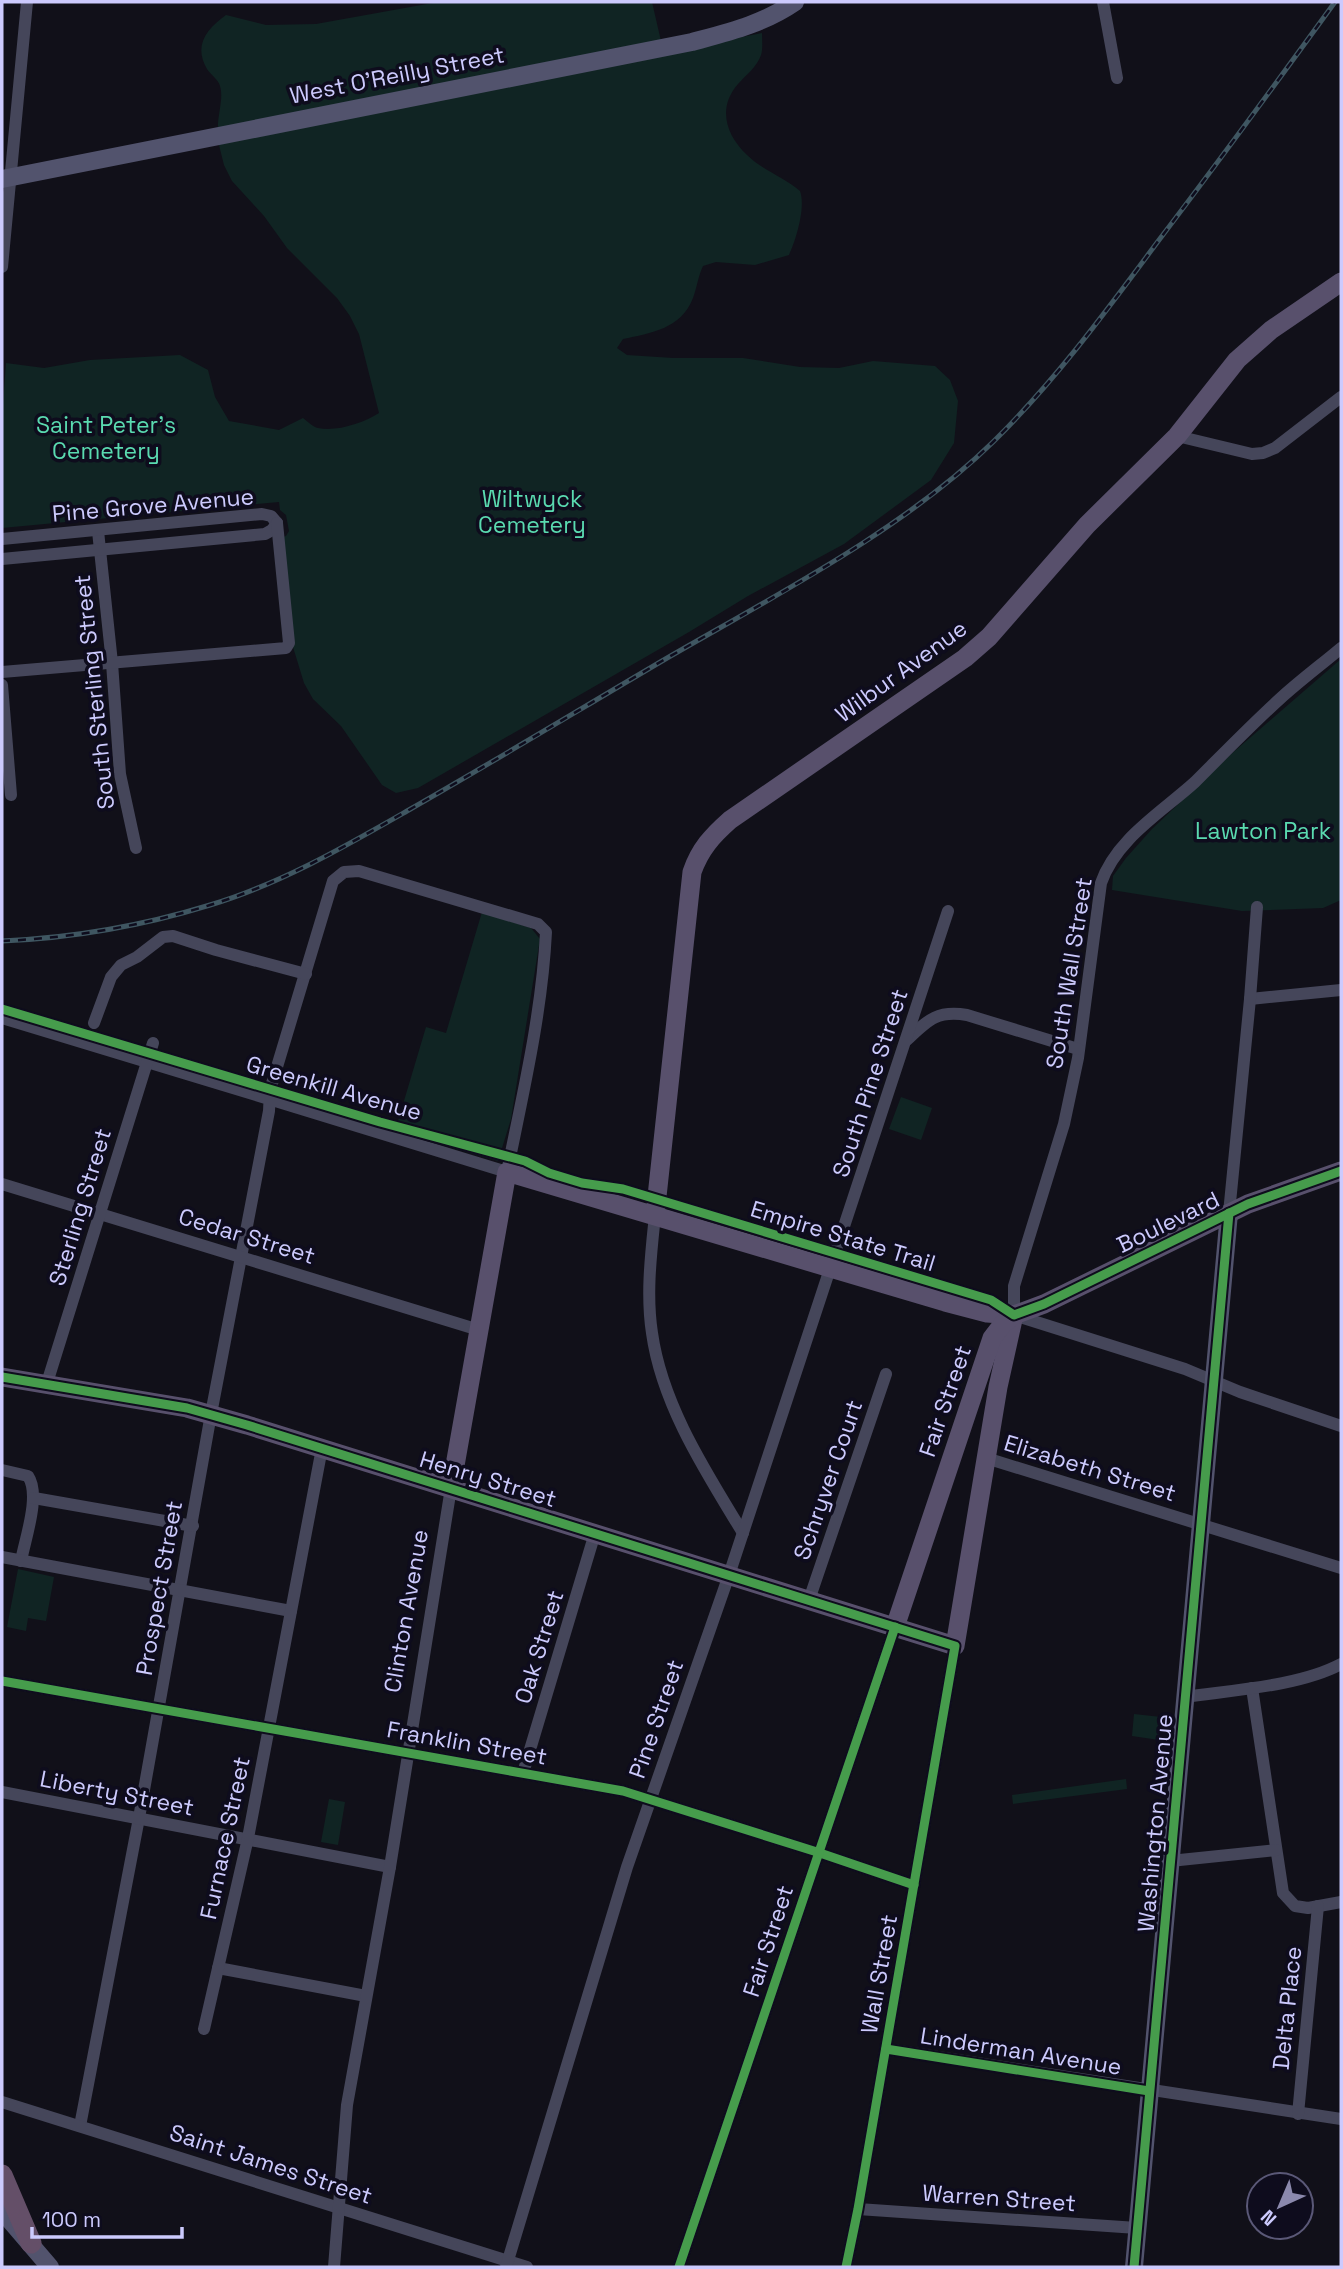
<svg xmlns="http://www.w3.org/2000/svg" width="1343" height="2269" viewBox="0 0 1343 2269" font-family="'Space Grotesk',sans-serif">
  <rect width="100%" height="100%" fill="#111019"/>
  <!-- green -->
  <g fill="#102423">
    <path d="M438 2H652L661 41 218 130C217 116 224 99 220 86 218 79 211 75 207 69 193 45 207 29 226 15L266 25 316 24Z"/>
    <path d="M762 33C762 40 763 49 761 55 757 67 746 75 738 84 717 108 726 135 747 155 762 170 784 177 800 191 806 207 796 240 789 255L755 265 716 262 703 266C698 277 697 287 693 298 681 329 651 333 623 339L617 348 627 355 673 358H743L800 367 839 368 873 361 935 366 950 380 958 401 954 443 931 480 844 544 748 596 689 632 418 788 396 793 382 785 341 726 313 699 304 683 293 647 283 537 286 536 289 531 286 515 280 510 279 502 2 528V417L6 363 44 368 90 360 180 355 208 370 215 397 229 421 279 430 303 418C307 421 313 427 318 428 336 432 364 423 379 413L359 334 350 316 337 298 287 248 264 216 232 181 224 165 218 141Z"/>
    <path d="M1341 659V900L1323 908 1242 911 1112 890 1113 876 1126 858 1152 829 1230 755Z"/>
    <path d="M482 912 531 928 540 939 511 1119 498 1161 395 1131 426 1027 446 1033Z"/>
    <path d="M901 1097 932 1108 921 1140 889 1129Z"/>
    <path d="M18 1569 54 1577 46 1621 28 1618 26 1631 7 1627Z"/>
    <path d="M1134 1714 1161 1717 1159 1740 1132 1736Z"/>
    <path d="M1126 1779 1127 1789 1013 1804 1012 1795Z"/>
    <path d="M329 1799 345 1802 338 1845 321 1842Z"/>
  </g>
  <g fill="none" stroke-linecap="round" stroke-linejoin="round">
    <!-- street -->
    <g stroke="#45465a" stroke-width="12">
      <path d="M1103 2 1117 78"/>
      <path d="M2 267 27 2"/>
      <path d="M1177 436 1252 454 1263 453 1275 448 1341 397"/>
      <path d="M98 531 112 663 120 774 136 848"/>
      <path d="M2 539 262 514 271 516 277 523"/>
      <path d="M2 559 265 534 272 530 277 523"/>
      <path d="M1341 648C1322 664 1302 679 1283 696 1253 723 1224 753 1195 782 1162 812 1116 839 1101 883L1078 1058 1064 1124 1014 1286V1315L1185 1369 1240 1392 1341 1426"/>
      <path d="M2 672 286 648 289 643 277 523"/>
      <path d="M2 685 11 795"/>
      <path d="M1250 999 1341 990"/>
      <path d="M2 1018C171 1068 338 1121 507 1172 523 1093 542 1013 546 932L538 924 359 871 344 872 333 881 270 1090 269 1111 211 1414 139 1818 80 2126"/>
      <path d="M94 1023 111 977 121 965 137 957 163 937 173 936 216 950 306 974"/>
      <path d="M907 1040C928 1020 937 1010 967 1015L1078 1049"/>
      <path d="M2 1184 479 1330"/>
      <path d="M1229 1213 1250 999 1257 907"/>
      <path d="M655 1215C651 1254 646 1294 652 1333 662 1405 706 1472 743 1533"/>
      <path d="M47 1383 153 1043"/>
      <path d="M986 1458 1341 1568"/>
      <path d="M2 1470 28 1476C41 1495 25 1539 21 1561"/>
      <path d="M34 1498 193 1526"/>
      <path d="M2 1557 291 1611"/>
      <path d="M809 1600 886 1374"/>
      <path d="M2 1681 623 1791 817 1852 914 1885"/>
      <path d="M1252 1688 1283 1893 1295 1906 1308 1908 1341 1902"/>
      <path d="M1185 1697C1233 1690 1300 1686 1341 1664"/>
      <path d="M523 1773 595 1533"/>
      <path d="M2 1792 390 1867"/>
      <path d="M1170 1861 1276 1850"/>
      <path d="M218 1968 366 1996"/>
      <path d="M204 2029 248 1838 322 1448"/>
      <path d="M886 2049 1341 2119"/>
      <path d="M2 2102 527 2267"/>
      <path d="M1298 2114 1318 1906"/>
      <path d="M858 2209 1137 2228"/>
      <path d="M334 2267 347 2105 390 1867 451 1488"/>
      <path d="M506 2267 627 1867 729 1575 948 911"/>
      <path d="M679 2267 895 1627"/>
      <path d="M846 2267 858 2209 955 1646"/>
    </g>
    <!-- secondary -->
    <g stroke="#52536d" stroke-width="18">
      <path d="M2 179 692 42C729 32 763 24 795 2"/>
      <path d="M2 2211 50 2267"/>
      <path d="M1134 2267 1229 1213"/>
    </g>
    <!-- primary -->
    <g stroke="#58506c" stroke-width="19">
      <path d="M655 1215 692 872C700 849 712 836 730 820L965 658 989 637 1087 525 1177 436 1237 360 1271 330 1341 282"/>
      <path d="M2 1377 187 1408 247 1425 955 1646 998 1387 1014 1315"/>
      <path d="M451 1488 507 1172 945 1302 987 1313 1014 1315"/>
      <path d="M895 1627 992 1338 1002 1325 1014 1315 1044 1304 1248 1204 1341 1171"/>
    </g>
    <!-- highway -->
    <path stroke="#644f68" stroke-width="21" d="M2 2175 31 2243"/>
    <!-- rail casing -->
    <g stroke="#3f5661" stroke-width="5">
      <path id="rail" d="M2 941C72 938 142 926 210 905 280 884 344 847 407 811 493 762 577 711 662 661 772 597 902 531 993 442 1056 380 1107 310 1159 240 1219 161 1277 82 1335 2"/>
    </g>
    <!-- rail -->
    <use href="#rail" stroke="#0e0c1d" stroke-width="2.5" stroke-dasharray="8" stroke-linecap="butt"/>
    <!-- cycleway casing -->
    <g stroke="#0e0c1d" stroke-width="13">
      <g id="cycleway">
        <path d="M2 1009 380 1122 525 1161 549 1173 582 1183 623 1189 991 1300 1014 1315 1044 1304 1248 1204 1341 1171"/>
        <path d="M2 1377 187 1408 247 1425 955 1646 858 2209 846 2267"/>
        <path d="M2 1681 623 1791 817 1852 914 1885"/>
        <path d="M886 2049 1149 2091"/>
        <path d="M679 2267 895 1627"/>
        <path d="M1134 2267 1229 1213"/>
      </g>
    </g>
    <!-- cycleway -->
    <use href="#cycleway" stroke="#469c4c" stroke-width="9"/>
  </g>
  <g text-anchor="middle" stroke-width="7" stroke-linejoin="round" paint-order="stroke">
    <!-- street labels -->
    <g font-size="23" fill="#cccafd" stroke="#0e0c1d">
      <text transform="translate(397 75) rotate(-11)" y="8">West O'Reilly Street</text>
      <text transform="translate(153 505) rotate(-5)" y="8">Pine Grove Avenue</text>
      <text transform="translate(901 671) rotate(-36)" y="8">Wilbur Avenue</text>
      <text transform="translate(94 692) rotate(-96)" y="8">South Sterling Street</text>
      <text transform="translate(1069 973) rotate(-81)" y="8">South Wall Street</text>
      <text transform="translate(870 1083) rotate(-72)" y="8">South Pine Street</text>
      <text transform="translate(334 1088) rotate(16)" y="8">Greenkill Avenue</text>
      <text transform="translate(80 1207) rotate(-73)" y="8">Sterling Street</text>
      <text transform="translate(1168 1222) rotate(-26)" y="8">Boulevard</text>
      <text transform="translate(247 1236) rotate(17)" y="8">Cedar Street</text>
      <text transform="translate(843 1236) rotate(17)" y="8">Empire State Trail</text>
      <text transform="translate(945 1401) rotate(-71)" y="8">Fair Street</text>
      <text transform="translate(1090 1468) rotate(17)" y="8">Elizabeth Street</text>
      <text transform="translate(488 1479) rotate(17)" y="8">Henry Street</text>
      <text transform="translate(828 1480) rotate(-71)" y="8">Schryver Court</text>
      <text transform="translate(159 1588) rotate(-80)" y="8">Prospect Street</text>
      <text transform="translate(406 1611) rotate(-80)" y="8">Clinton Avenue</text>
      <text transform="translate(539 1647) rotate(-73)" y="8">Oak Street</text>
      <text transform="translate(656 1719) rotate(-71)" y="8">Pine Street</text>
      <text transform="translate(467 1743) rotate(10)" y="8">Franklin Street</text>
      <text transform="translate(117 1793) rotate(11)" y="8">Liberty Street</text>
      <text transform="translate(1155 1823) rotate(-85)" y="8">Washington Avenue</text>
      <text transform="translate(225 1838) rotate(-78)" y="8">Furnace Street</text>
      <text transform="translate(768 1941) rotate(-72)" y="8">Fair Street</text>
      <text transform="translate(879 1974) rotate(-80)" y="8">Wall Street</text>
      <text transform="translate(1287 2008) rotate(-84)" y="8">Delta Place</text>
      <text transform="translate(1021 2051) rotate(9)" y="8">Linderman Avenue</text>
      <text transform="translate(271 2164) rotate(18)" y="8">Saint James Street</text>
      <text transform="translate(999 2198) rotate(4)" y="8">Warren Street</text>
    </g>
    <!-- park labels -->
    <g font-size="23" fill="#5adab0" stroke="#0e0c1d">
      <text x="106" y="433">Saint Peter's<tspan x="106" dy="26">Cemetery</tspan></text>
      <text x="532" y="507">Wiltwyck<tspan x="532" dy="26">Cemetery</tspan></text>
      <text x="1263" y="839">Lawton Park</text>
    </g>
  </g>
  <!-- border -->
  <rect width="1343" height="2269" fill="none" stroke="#cccafd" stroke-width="7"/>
  <!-- north arrow -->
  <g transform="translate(1280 2206) rotate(224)"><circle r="33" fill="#0e0c1d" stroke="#5a5877" stroke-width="2"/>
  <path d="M0-5L12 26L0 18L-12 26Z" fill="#8b89ad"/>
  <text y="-10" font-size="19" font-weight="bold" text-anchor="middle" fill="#cccafd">N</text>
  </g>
  <!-- scale -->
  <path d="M32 2227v10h150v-10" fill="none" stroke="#cccafd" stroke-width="3.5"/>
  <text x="42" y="2227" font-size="21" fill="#cccafd" stroke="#0e0c1d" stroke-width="5" paint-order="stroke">100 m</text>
</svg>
